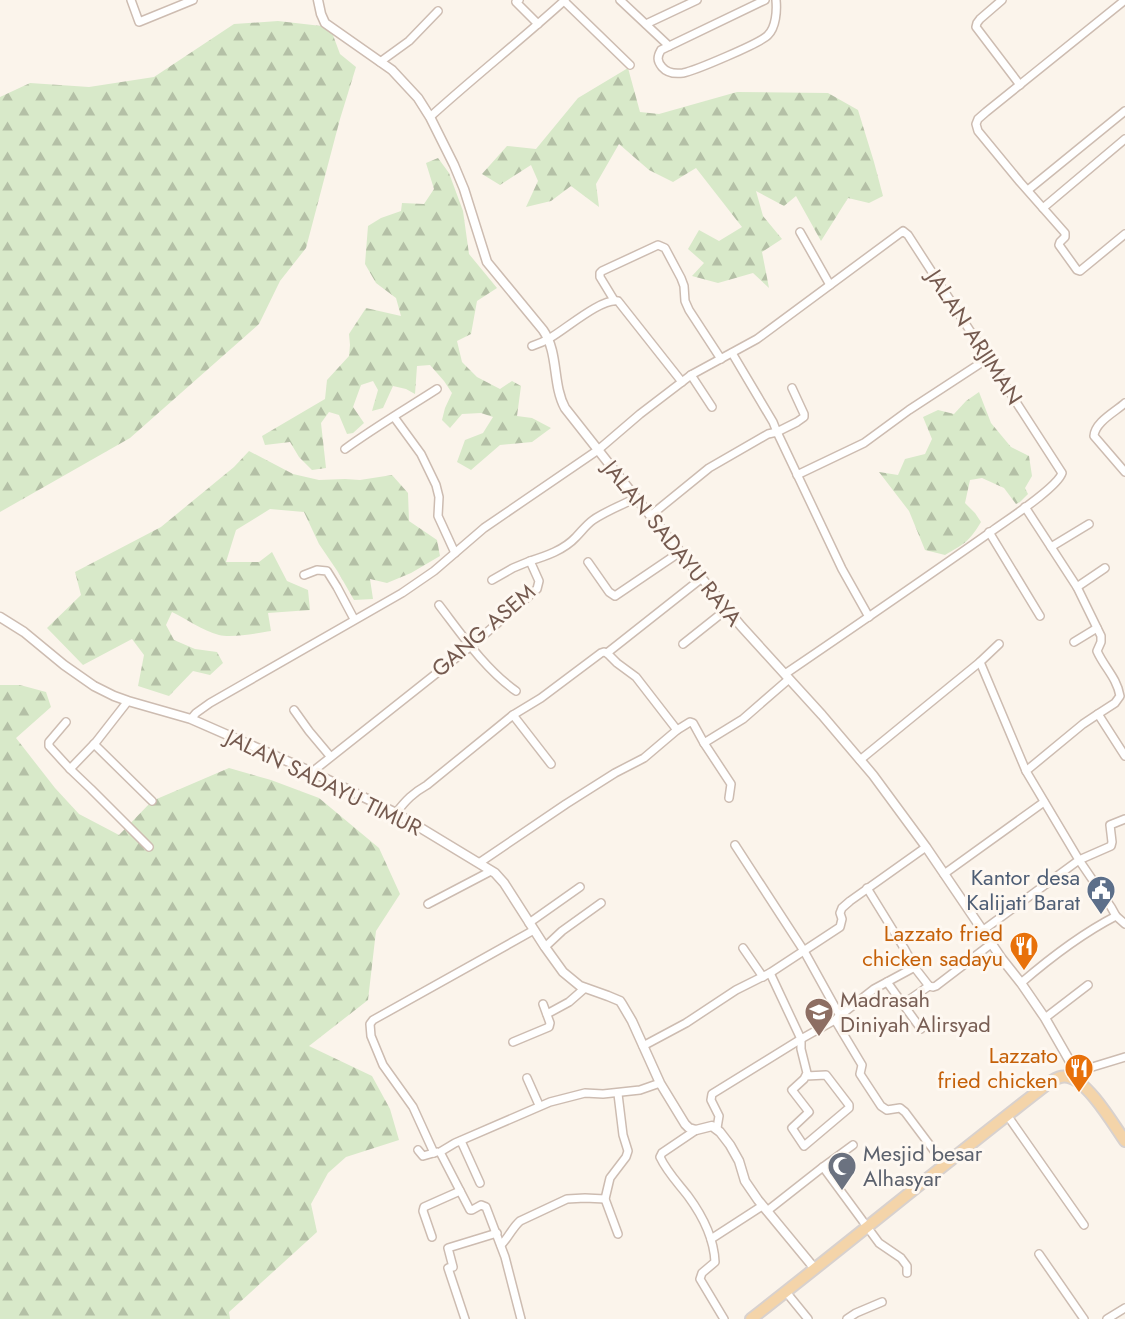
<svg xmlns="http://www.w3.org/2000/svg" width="1125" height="1319" viewBox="0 0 1125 1319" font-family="Jost,sans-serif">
  <defs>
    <pattern id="forest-firs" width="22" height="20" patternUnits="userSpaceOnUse" patternTransform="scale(1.5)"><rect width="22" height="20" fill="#d8e9c9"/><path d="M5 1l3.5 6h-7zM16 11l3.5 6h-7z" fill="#b4c0a6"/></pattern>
  </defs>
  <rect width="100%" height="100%" fill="#fbf4eb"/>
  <!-- forest -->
  <g fill="url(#forest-firs)">
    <path d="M278 21 330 27 340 54 356 67 340 119 306 248 280 281 259 324 130 438 0 512V97L30 83 89 87 154 77 234 24Z"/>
    <path d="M628 68 640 112 659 114 737 92 828 93 858 110 874 162 883 196 869 203 848 198 821 241 796 196 784 206 756 191 763 216 782 239 762 252 769 288 753 273 718 283 692 276 704 263 688 249 699 230 719 241 742 227 696 168 673 182 649 170 619 144 596 184 599 207 571 186 551 201 526 207 538 181 531 165 500 185 482 174 507 146 536 149 578 98Z"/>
    <path d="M438 158 449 173 463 211 469 254 497 288 477 301 471 334 457 341 462 362 477 377 500 389 512 381 521 386 517 416 532 418 551 428 532 442 500 445 471 470 457 462 465 440 483 433 493 417 481 413 462 414 450 428 442 420 445 408 452 393 444 381 430 365 417 366 415 394 406 389 393 386 383 408 372 411 378 390 373 381 361 385 353 407 364 423 353 433 347 434 339 415 329 412 321 423 326 468 312 470 299 457 290 442 265 445 262 436 325 399 327 380 349 356 350 345 349 334 366 308 401 316 396 298 376 283 365 264 368 226 381 218 401 211 402 203 424 204 434 189 426 163Z"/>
    <path d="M979 392 991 423 1011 447 1029 456 1032 476 1025 488 1028 494 1020 502 1016 504 1004 488 982 478 970 480 965 503 975 513 981 522C969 542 964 544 945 555L925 550 909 511 879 472 898 475 905 459 925 454 932 439 923 417 938 410 954 414 966 401Z"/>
    <path d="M249 451 293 474 319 480 345 479 360 480 392 475 408 493 409 521 437 540 440 556 411 573 387 583 370 579 373 599 354 600 338 572 319 544 304 512 270 509 236 530 226 562H259L272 552 287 581 308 590 310 610 268 613 271 631C258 633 232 638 219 635 202 630 188 620 172 612L166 625 174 640 195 649 217 652 223 663 210 675 193 671 169 696 138 686 144 655 132 639 83 665 47 628 81 595 75 572 161 527 234 467Z"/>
    <path d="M0 685H20L46 692 51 707 16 738 55 788 79 814 119 835 152 801 229 768 271 780 319 798 379 848 400 894 376 931 368 1000 309 1046 372 1076 390 1109 399 1140 346 1157 328 1173 311 1204 317 1232 229 1312 230 1319H0Z"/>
  </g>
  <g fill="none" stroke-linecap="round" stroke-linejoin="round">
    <!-- minor casing -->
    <g stroke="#cdbcb1" stroke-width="10">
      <g id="minor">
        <path d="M131 0 139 22 193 0"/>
        <path d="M519 0 516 2 538 24"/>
        <path d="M620 0 669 46"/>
        <path d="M765 0 661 50C657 57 657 61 662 67 667 73 675 74 683 73 694 71 761 43 768 35 776 27 777 11 776 0"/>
        <path d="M1002 0 980 19 977 23 976 27 1020 85"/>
        <path d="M1125 0 986 112 978 119 976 124 978 131 1020 182 1065 233V237L1060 242 1059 245 1077 270 1080 271 1125 234"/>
        <path d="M564 1 630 65"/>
        <path d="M646 24 697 0"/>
        <path d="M380 62 409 41 438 11"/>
        <path d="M430 117C474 77 521 40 565 0"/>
        <path d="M1028 190 1125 111"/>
        <path d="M1043 208 1125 139"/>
        <path d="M800 232 830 285"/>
        <path d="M614 300 600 277V273L602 271 658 245 665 248 681 278 684 286 685 301 689 310 721 359"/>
        <path d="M532 346C538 344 545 341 550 338 566 329 601 298 618 301L682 382"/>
        <path d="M732 353 773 422 777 432 797 422 804 417V414L792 388"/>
        <path d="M691 375 712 407"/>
        <path d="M1125 403C1115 412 1095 422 1094 436L1125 472"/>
        <path d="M394 417 421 454 436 485 439 497 438 516 455 553"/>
        <path d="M345 449C375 427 406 409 437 389"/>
        <path d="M797 475 864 443 909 410 987 359"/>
        <path d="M1025 507 1077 587 1101 636V642L1097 651C1104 667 1117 678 1120 696L1115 703 1098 714"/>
        <path d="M650 516 709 468 768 434 777 432 842 569 869 617"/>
        <path d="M989 532 1040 616"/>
        <path d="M1051 547 1089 524"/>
        <path d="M588 562 609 592 615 596 680 552"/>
        <path d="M304 575 317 570 327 571 337 587 354 619"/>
        <path d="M492 580 513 568 530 561"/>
        <path d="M1077 587 1105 568"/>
        <path d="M439 605C462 635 485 669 516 691"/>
        <path d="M1074 642 1097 628"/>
        <path d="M683 644 727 609"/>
        <path d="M999 644 980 662 1026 771"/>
        <path d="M607 653 702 578"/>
        <path d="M294 710 309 731 330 756"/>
        <path d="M513 715 551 764"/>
        <path d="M191 719 196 713 210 703 402 593 434 571 484 528 598 450 640 414 691 375 757 339 903 231 908 235 1062 473C1057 488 1007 520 992 531 924 579 854 627 785 674"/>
        <path d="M66 722 49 742V746L70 769 96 742 128 701"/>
        <path d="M677 730 690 722 693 723 704 743 743 719 789 679"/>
        <path d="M704 743 731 784 729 798"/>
        <path d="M94 744 152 801"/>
        <path d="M860 760 980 662"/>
        <path d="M70 769 91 789 149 847"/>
        <path d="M312 772 471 646 537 589 539 581 530 561C546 556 564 550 576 537 582 531 586 525 593 520 606 511 622 505 636 498"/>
        <path d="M396 813C406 800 413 793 427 785L513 715 541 698 601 653 604 652 607 653 617 663 636 677 677 730 644 758 615 773 566 804 479 863"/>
        <path d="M735 845 804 951 840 1016"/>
        <path d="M944 874 1044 802"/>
        <path d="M867 888 904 948 915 968"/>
        <path d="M428 904 491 871"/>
        <path d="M1116 916 1125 924"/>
        <path d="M529 923 580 887"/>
        <path d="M982 931 1079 860 1026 771 1083 724 1098 714 1125 756"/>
        <path d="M545 947 562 931 601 903"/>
        <path d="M743 948 763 977"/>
        <path d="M770 973 801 1039 835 1020 862 1065 860 1074 881 1106 887 1110 900 1108 905 1112 944 1164"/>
        <path d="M887 982 921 1029"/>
        <path d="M1021 983C1050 958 1081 934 1116 916L1111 907 1079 860 1111 846 1112 842 1110 825 1125 819"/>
        <path d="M903 1004 929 986"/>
        <path d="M547 1014 569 1002 585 988"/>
        <path d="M837 1018 874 989 913 968H915L929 986 933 987 936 986 991 944"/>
        <path d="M1045 1018 1088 985"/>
        <path d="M801 1039V1049L807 1073 804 1079 792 1090 809 1112 792 1128 804 1146 849 1108V1105L826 1075 806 1076"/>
        <path d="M513 1042 549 1027 550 1023 543 1004"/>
        <path d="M643 1046 686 1023 736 990 770 973 840 927 842 919 840 913 842 908 850 901 926 847"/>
        <path d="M1076 1072 1125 1057"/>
        <path d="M527 1078 539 1105"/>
        <path d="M1007 1115 1084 1225"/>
        <path d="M717 1128 719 1116 711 1100 712 1094 801 1039"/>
        <path d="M696 1130 662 1153 660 1157C667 1172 678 1183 688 1196 702 1215 714 1239 715 1262L702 1273 700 1279 724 1319"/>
        <path d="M461 1141 480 1183"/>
        <path d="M418 1150 423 1156 437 1152"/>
        <path d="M434 1153 413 1107 383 1065 371 1036 370 1024 373 1020 534 930"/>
        <path d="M823 1167 853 1145"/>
        <path d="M767 1211 823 1167 879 1243 901 1258 907 1266V1273"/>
        <path d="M618 1234 605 1199 610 1178 626 1157 628 1151 623 1135 618 1094"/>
        <path d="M432 1237 423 1211 424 1207 460 1191"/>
        <path d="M711 1239 762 1206"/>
        <path d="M501 1245C509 1237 512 1228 520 1221L567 1199 585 1198 605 1199"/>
        <path d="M1039 1254 1084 1319"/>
        <path d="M786 1292 808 1319"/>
        <path d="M465 1319 448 1268 453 1267 448 1248 497 1233"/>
        <path d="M521 1319 505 1257 486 1207 481 1205 472 1210H470L440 1152 455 1143 550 1102 585 1093 603 1094 640 1090 660 1083"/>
        <path d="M847 1319 856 1313 882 1302"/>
        <path d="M1107 1319 1125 1308"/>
      </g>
    </g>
    <!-- tertiary casing -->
    <g stroke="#cdbcb1" stroke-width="11">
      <g id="tertiary">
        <path d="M318 0 321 14 325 23 392 70 418 98 430 117 454 165 464 189 487 262 543 330C559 353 552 384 565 408L636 498 741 626 822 715 873 775 926 847 1002 959 1021 983 1045 1018 1076 1072 1066 1076"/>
        <path d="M0 617 24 632 64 665 94 686 114 696 128 701 191 719 312 772 396 813 495 873 504 883 545 947 563 972 580 986 608 996 620 1001 622 1004 632 1021 660 1083 685 1124 689 1128 696 1130 712 1126 720 1132 730 1145 739 1161 745 1181 758 1200 815 1269"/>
      </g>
    </g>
    <!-- primary casing -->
    <g stroke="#d8d1ce" stroke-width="14">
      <path id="primary" d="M751 1319C851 1241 949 1160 1050 1082 1055 1079 1061 1075 1068 1077 1088 1081 1113 1124 1125 1141"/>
    </g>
    <!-- minor -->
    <use href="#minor" stroke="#fff" stroke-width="7"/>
    <!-- tertiary -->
    <use href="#tertiary" stroke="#fff" stroke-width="8"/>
    <!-- primary -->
    <use href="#primary" stroke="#f4d4a9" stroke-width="10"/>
  </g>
  <!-- icons -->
  <defs>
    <g id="civic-pin" transform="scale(1.5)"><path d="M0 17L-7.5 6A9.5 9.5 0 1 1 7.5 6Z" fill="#5c6f8a" stroke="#fef8f1"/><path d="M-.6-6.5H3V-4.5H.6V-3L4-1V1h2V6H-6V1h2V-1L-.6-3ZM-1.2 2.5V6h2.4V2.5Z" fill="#fff"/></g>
    <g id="restaurant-pin" transform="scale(1.5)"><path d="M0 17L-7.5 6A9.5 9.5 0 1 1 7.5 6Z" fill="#e8710a" stroke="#fef8f1"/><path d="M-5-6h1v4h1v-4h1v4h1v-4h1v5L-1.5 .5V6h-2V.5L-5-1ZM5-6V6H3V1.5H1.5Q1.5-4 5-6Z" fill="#fff"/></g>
    <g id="school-pin" transform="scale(1.5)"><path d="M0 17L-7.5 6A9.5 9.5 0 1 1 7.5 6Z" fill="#8d6e63" stroke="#fef8f1"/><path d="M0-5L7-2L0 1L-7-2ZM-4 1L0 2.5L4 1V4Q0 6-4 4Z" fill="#fff"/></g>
    <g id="mosque-pin" transform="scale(1.5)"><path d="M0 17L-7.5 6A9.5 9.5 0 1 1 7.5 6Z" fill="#6b7280" stroke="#fef8f1"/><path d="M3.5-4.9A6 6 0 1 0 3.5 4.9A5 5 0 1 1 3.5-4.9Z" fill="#fff"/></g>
  </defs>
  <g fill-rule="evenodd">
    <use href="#civic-pin" x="1101" y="890"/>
    <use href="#restaurant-pin" x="1024" y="946"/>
    <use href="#school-pin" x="819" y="1012"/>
    <use href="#restaurant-pin" x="1079" y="1068"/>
    <use href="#mosque-pin" x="842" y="1166"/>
  </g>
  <g text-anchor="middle" stroke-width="6" stroke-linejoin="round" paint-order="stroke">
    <!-- street labels -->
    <g font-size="22" fill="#755a4f" stroke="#fef8f1">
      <text transform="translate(975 337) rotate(57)" y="8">JALAN ARJIMAN</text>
      <text transform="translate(673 543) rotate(51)" y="8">JALAN SADAYU RAYA</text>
      <text transform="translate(483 630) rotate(-41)" y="8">GANG ASEM</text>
      <text transform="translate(324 782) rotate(26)" y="8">JALAN SADAYU TIMUR</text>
    </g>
    <!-- service labels -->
    <g font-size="22" fill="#4e5e75" stroke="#fef8f1" text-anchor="end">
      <text x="1080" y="885">Kantor desa<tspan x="1080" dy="25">Kalijati Barat</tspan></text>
    </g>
    <!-- food labels -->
    <g font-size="22" fill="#c56008" stroke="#fef8f1" text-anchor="end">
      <text x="1003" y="941">Lazzato fried<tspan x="1003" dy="25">chicken sadayu</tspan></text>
      <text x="1058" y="1063">Lazzato<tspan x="1058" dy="25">fried chicken</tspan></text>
    </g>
    <!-- education labels -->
    <g font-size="22" fill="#785e54" stroke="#fef8f1" text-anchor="start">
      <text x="840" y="1007">Madrasah<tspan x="840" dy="25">Diniyah Alirsyad</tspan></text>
    </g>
    <!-- worship labels -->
    <g font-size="22" fill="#5b616d" stroke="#fef8f1" text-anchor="start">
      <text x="863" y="1161">Mesjid besar<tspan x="863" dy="25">Alhasyar</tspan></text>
    </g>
  </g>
</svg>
